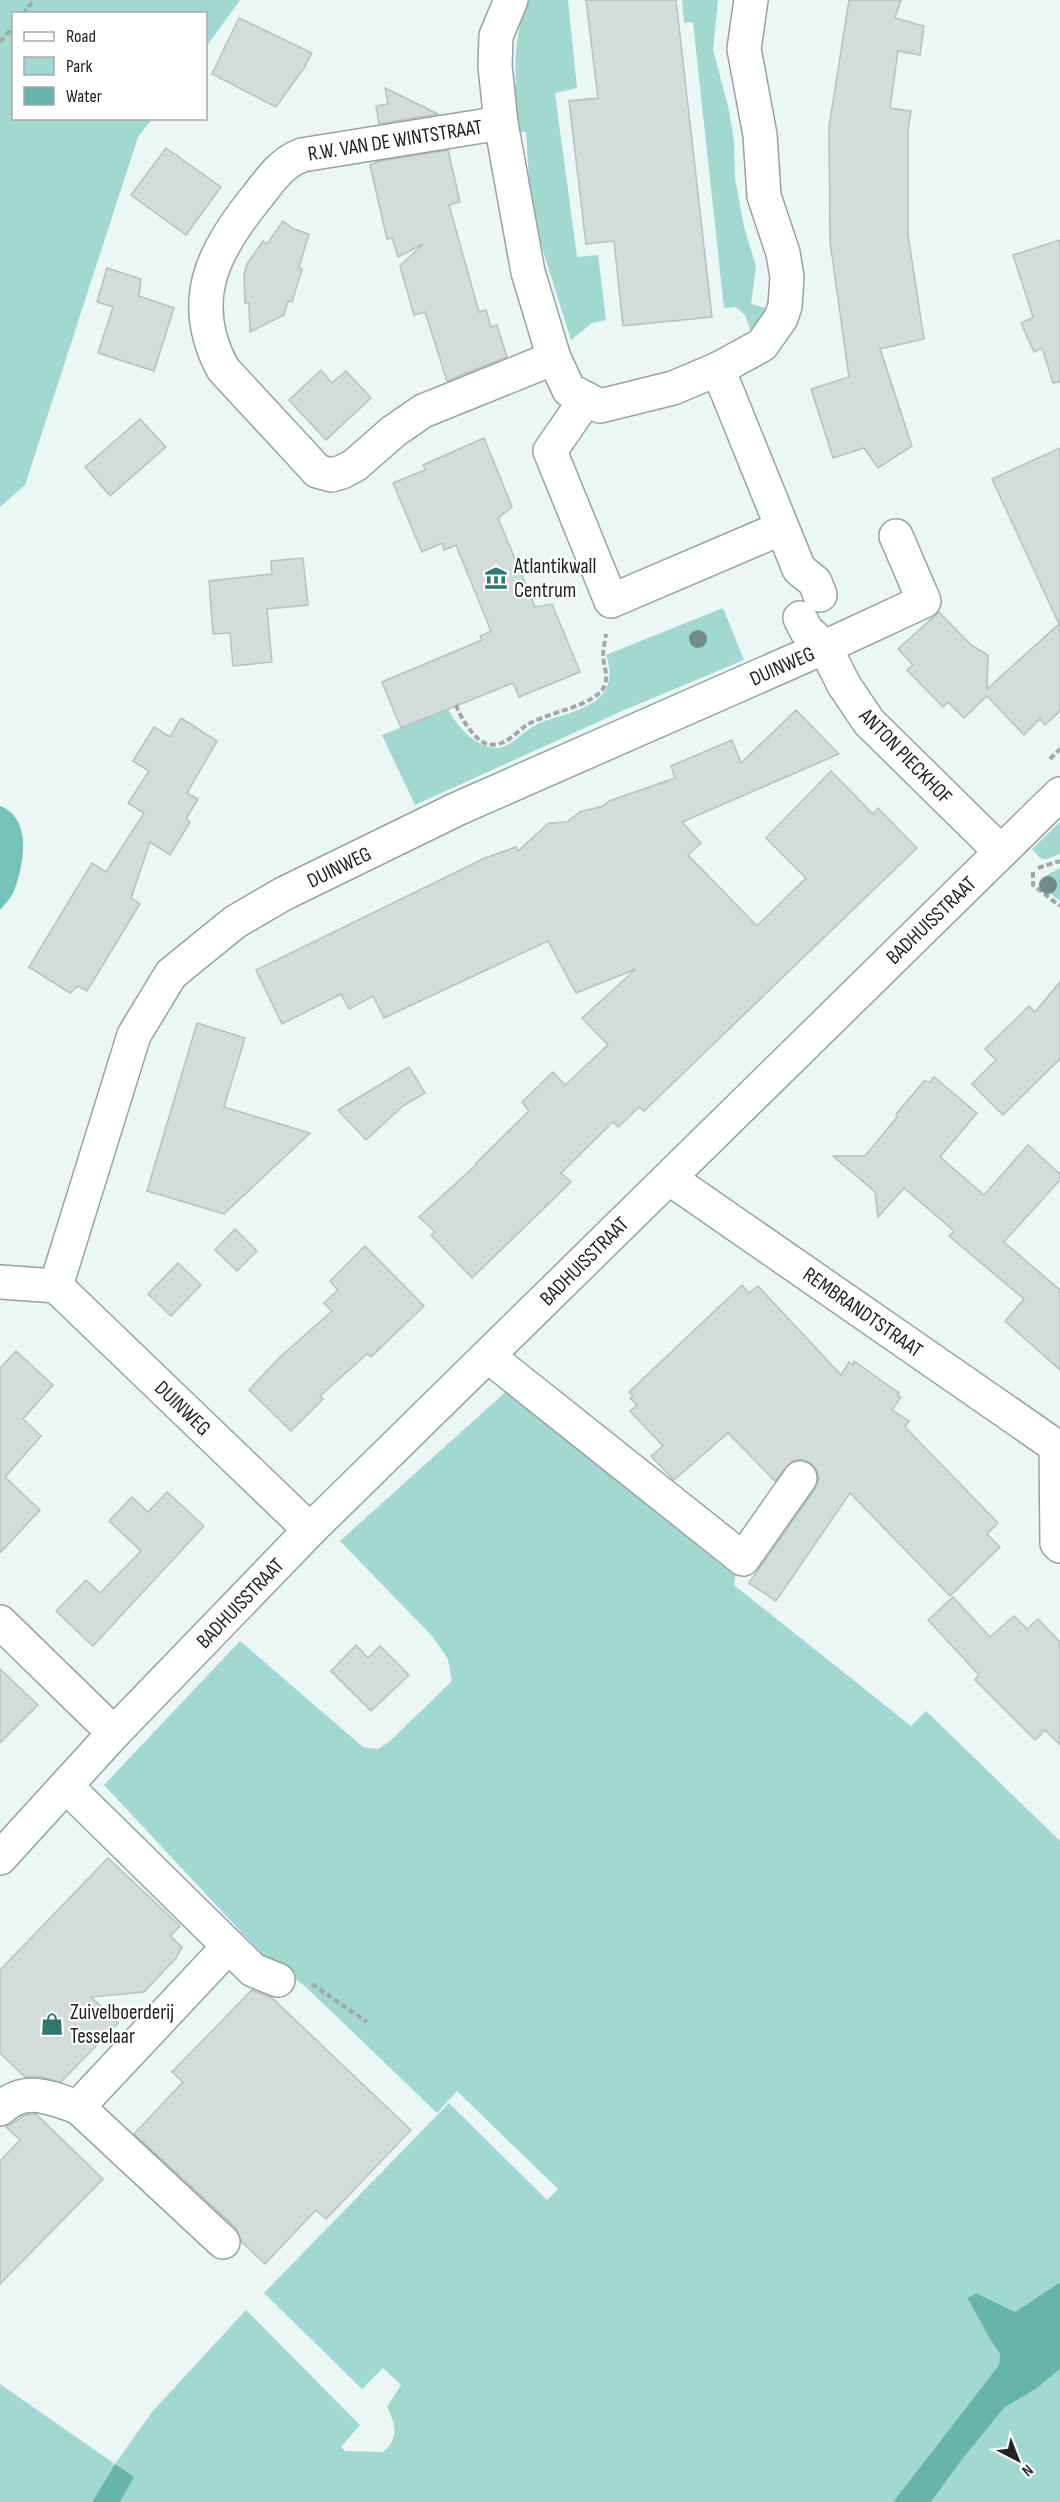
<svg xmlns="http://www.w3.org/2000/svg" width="1060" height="2502" viewBox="0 0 1060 2502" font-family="'Sofia Sans Condensed',sans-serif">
  <rect width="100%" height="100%" fill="#eaf7f5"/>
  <!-- green -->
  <g fill="#a1d8d0">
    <path d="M0 0H240L206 47V14H14V118L152 119 138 137 25 485 0 507Z"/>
    <path d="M528 0H568L577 88 555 93 577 257 598 255 606 320 592 323 571 340 539 238 530 196 526 132 512 131 506 86 516 84C514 54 517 28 528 0Z"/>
    <path d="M682 0H718L713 50 729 110 734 141 735 178 744 227 756 266 751 304 766 308 751 332 745 315 736 307 724 308 693 22 684 23Z"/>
    <path d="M723 608 744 660 622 711 415 805 382 735 448 709C457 727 483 756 505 746 518 740 527 728 540 723 575 710 623 705 606 655Z"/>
    <path d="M1060 822V854L1047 859 1040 858 1032 849Z"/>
    <path d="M1060 868V901L1039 884 1045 876Z"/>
    <path d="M511 1387 736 1572 734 1585 911 1726 926 1711 1060 1841V2282L1015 2312 976 2293 967 2298C979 2317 987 2337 1000 2354L999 2365 893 2502H120L133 2478 115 2464 92 2502H0V2384L115 2464 152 2412 246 2310 360 2425 341 2447 345 2451 383 2452C399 2439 396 2424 387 2407L401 2385 383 2368 362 2389 264 2293 449 2103 547 2200 558 2189 457 2091 437 2113 306 1987 260 1952 104 1785 240 1641 363 1747 378 1749 389 1742 452 1681 448 1659 432 1636 340 1541Z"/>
    <path d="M1060 2369V2502H931L964 2457 1004 2408 1037 2388Z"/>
  </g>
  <!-- forest -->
  <path fill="#76c3ba" d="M0 806C33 818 24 866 14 891 11 898 5 904 0 910Z"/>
  <!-- water -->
  <g fill="#66b4aa">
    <path d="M1060 2282V2369L1037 2388 1004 2408 964 2457 931 2502H893L999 2365 1000 2354C987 2337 979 2317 967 2298L976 2293 1015 2312Z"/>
    <path d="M115 2464 134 2477 120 2502H92Z"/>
  </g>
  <!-- building -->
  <g fill="#d0dddb" stroke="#b4c1bf" stroke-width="1.5">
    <path d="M586 0H676L712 317 623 326 614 241 586 244 569 101 598 98Z"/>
    <path d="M849 0H901L895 18 924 26 920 55 898 51 890 108 911 111 908 130V235L924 339 880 349 912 446 878 468 864 448 833 458 811 389 849 377 830 242 829 127Z"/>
    <path d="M239 18 312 53 304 68 276 107 212 74Z"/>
    <path d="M385 88 438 114 379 124 376 106 388 104Z"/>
    <path d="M166 148 221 187 186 235 131 195Z"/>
    <path d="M448 150 460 202 449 205 479 312 486 310 491 327 497 325 507 357 447 381 425 312 414 315 400 266 423 244 398 257 392 238 387 239 370 165 380 161Z"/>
    <path d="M283 221 294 229 309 234 299 267 302 269 292 302 288 301 284 315 250 332 249 303H245L244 275 247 264 263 241 267 244Z"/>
    <path d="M1060 240V382L1053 383 1042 348 1034 352 1021 323 1033 317 1013 255Z"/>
    <path d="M107 268 141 279 139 296 174 308 154 371 98 353 113 307 97 302Z"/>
    <path d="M321 370 332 383 346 371 371 398 326 440 289 400Z"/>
    <path d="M140 419 166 447 110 496 85 467Z"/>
    <path d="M484 438 512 507 498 518 535 607 552 604 580 672 519 697 513 683 401 728 382 682 482 640 480 636 491 631 456 545 444 550 442 543 422 552 393 483 425 470 423 465Z"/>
    <path d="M1060 448V711L1045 725 1040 719 1024 735 987 696 964 718 948 702 943 707 907 670 913 665 898 649 939 612 971 645 988 655 987 689 1059 624 992 479Z"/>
    <path d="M303 558 308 605 267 609 272 662 233 666 230 633 213 634 209 581 272 574 271 561Z"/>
    <path d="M796 710 839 754 682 822 701 843 688 855 757 926 806 878 766 838 831 771 873 814 878 808 917 848 644 1111 639 1107 618 1127 613 1122 561 1173 571 1182 472 1278 431 1235 435 1232 419 1217 477 1164 476 1163 529 1111 522 1102 553 1072 565 1085 608 1045 582 1018 636 969 576 993 548 941 384 1018 373 996 349 1009 341 994 282 1024 256 970 485 858 516 847 518 851 549 823 567 822 580 812 603 806 609 801 675 778 671 766 732 740 741 763Z"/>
    <path d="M181 718 217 741 187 793 198 799 186 819 190 822 170 855 150 842 131 898 140 904 87 991 78 986 70 993 29 967 92 863 106 872 144 813 128 803 149 771 133 761 154 727 170 737Z"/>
    <path d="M1060 982V1059L1003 1115 972 1084 996 1060 985 1049 1029 1006 1035 1012Z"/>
    <path d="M197 1023 245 1038 224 1107 310 1133 224 1214 147 1191Z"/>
    <path d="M409 1067 425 1093 403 1106 366 1140 338 1110Z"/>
    <path d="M934 1077 977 1113 940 1157 984 1195 1028 1145 1060 1174V1180L1004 1242 1060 1290V1370L1005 1321 1024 1299 949 1236 954 1231 904 1188 878 1217 875 1192 833 1156H865L897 1117 896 1114 924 1081 930 1082Z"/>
    <path d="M235 1229 257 1251 237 1271 215 1250Z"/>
    <path d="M365 1246 424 1306 371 1357 367 1354 320 1396 323 1399 291 1431 249 1390 279 1358 332 1311 324 1303 338 1290 330 1281Z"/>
    <path d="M178 1263 201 1285 171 1316 148 1294Z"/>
    <path d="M742 1285 749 1293 758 1286 841 1375 849 1362 853 1365 854 1361 899 1393 897 1395 901 1397 892 1410 909 1421 905 1427 998 1523 987 1534 1000 1547 950 1596 850 1493 776 1601 749 1583 815 1489 819 1479 817 1471 811 1463 801 1459 792 1461 775 1481 728 1433 674 1480 651 1456 663 1446 630 1411 637 1405 630 1398 633 1396 629 1392Z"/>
    <path d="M16 1351 53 1385 23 1419 41 1436 5 1477 40 1510 0 1553V1368Z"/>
    <path d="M167 1492 204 1526 93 1646 56 1611 86 1580 100 1593 141 1551 109 1521 132 1497 148 1512Z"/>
    <path d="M953 1597 990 1637 1014 1616 1027 1629 1038 1619 1060 1642V1745L1045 1730 1035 1740 975 1680 979 1675 928 1620Z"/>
    <path d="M356 1645 368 1658 380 1646 409 1675 371 1711 331 1671Z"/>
    <path d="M0 1669 38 1705 0 1743Z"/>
    <path d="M108 1858 180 1926 170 1936 182 1947 176 1958 144 1992 91 1997 118 2023 61 2082 41 2077H25L0 2053V1970Z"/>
    <path d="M252 1990 272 1998 411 2130 326 2219 316 2210 265 2264 241 2241 236 2228 134 2134 183 2082 172 2072Z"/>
    <path d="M36 2114 103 2179 0 2284V2161L20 2140 6 2127 25 2115Z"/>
  </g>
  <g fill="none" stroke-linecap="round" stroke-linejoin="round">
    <!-- minor casing -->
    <g stroke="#97a3a1" stroke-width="36">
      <g id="minor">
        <path d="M511 0 496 36 495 66 501 123 528 272 554 358 569 390 600 406 673 388 718 369 762 345 781 318 785 306 787 277 783 253 764 196 760 135 744 49 751 0"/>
        <path d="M501 123 302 155C281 163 270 180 256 198 212 252 187 302 223 369L310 463 317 471 331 475 342 472 355 465 394 431 423 411 554 358"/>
        <path d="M718 369 799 569 815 582 820 595"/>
        <path d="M586 399 550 451 611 601 782 528"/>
        <path d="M800 618 806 630 825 647 844 685 869 722 1001 852"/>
        <path d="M669 1178 1060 1449"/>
        <path d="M0 1282 56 1286 310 1530"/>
        <path d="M56 1286 134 1035 171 974 235 922 283 894 457 809 825 647 924 601 896 536"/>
        <path d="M488 1356 743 1559 800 1478"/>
        <path d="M1056 1447 1057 1543 1060 1546"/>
        <path d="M0 1622 114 1733"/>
        <path d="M66 1786 253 1970 278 1980"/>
        <path d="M0 1858 114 1733 310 1530 1060 794"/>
        <path d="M0 2109C25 2085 50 2098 78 2107"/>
        <path d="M223 2242 78 2107 229 1946"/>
      </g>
    </g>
    <!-- path -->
    <g stroke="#9fa9a7" stroke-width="4" stroke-dasharray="6 3" stroke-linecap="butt">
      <path d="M23 14 34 0"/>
      <path d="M0 42 14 26"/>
      <path d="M456 705C460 717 475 741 487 744 502 748 514 735 524 727 543 712 595 708 605 685 608 675 604 666 603 657 603 650 605 641 606 634"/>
      <path d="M1050 759 1060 749"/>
      <path d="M1038 868 1060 861"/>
      <path d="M1033 872V885L1060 906"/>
      <path d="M312 1984 367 2022"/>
    </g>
    <!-- minor -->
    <use href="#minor" stroke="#fff" stroke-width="33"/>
  </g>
  <!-- trees -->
  <g fill="#708c89">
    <circle cx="698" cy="639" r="9"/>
    <circle cx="1048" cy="885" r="9"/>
  </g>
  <!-- icons -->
  <defs>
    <g id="museum-bare" transform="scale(1.8)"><path d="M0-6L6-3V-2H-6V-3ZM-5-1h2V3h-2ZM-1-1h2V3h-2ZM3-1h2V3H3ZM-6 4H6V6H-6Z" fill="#307770" stroke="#fff" stroke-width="2.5" paint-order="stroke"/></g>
    <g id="shop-bare" transform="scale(1.8)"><path d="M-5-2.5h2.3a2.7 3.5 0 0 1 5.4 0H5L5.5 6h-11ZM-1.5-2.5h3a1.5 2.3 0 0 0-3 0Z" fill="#307770" stroke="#fff" stroke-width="2.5" paint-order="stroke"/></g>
  </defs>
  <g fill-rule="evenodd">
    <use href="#museum-bare" x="496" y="578"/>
    <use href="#shop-bare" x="52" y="2024"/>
  </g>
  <g text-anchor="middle" stroke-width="4.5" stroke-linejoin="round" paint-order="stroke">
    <!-- street labels -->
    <g font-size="21" fill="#202524" stroke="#fff">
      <text transform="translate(395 140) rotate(-9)" y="7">R.W. VAN DE WINTSTRAAT</text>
      <text transform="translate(782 666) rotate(-24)" y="7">DUINWEG</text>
      <text transform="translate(906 756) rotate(46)" y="7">ANTON PIECKHOF</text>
      <text transform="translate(339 867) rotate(-26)" y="7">DUINWEG</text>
      <text transform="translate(931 920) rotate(-44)" y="7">BADHUISSTRAAT</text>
      <text transform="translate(584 1261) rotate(-45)" y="7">BADHUISSTRAAT</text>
      <text transform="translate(863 1312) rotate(35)" y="7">REMBRANDTSTRAAT</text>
      <text transform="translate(183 1408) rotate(44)" y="7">DUINWEG</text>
      <text transform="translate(240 1603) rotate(-46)" y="7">BADHUISSTRAAT</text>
    </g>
    <!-- poi labels -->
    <g font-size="21" fill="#202524" stroke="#fff" text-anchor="start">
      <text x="514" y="573">Atlantikwall<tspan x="514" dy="24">Centrum</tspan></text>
      <text x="70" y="2019">Zuivelboerderij<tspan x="70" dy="24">Tesselaar</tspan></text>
    </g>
  </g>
  <!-- legend -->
  <rect x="12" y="12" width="195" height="108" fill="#ffffff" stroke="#a6a8a7" stroke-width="1.5"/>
  <rect x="24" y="32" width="30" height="9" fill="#ffffff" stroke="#a6a8a7" stroke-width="1.5"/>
  <text x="66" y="42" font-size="18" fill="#202524">Road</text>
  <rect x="24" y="57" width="30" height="18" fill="#a1d8d0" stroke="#a6a8a7" stroke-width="1.5"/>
  <text x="66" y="72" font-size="18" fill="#202524">Park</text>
  <rect x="24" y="87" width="30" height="18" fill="#66b4aa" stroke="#a6a8a7" stroke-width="1.5"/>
  <text x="66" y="102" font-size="18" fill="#202524">Water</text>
  <!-- north arrow -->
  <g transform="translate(1018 2460) rotate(138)" stroke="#ffffff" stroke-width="4.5" paint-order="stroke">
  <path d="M0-4.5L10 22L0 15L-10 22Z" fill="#202524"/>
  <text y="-9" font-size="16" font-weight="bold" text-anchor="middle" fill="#202524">N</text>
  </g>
</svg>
